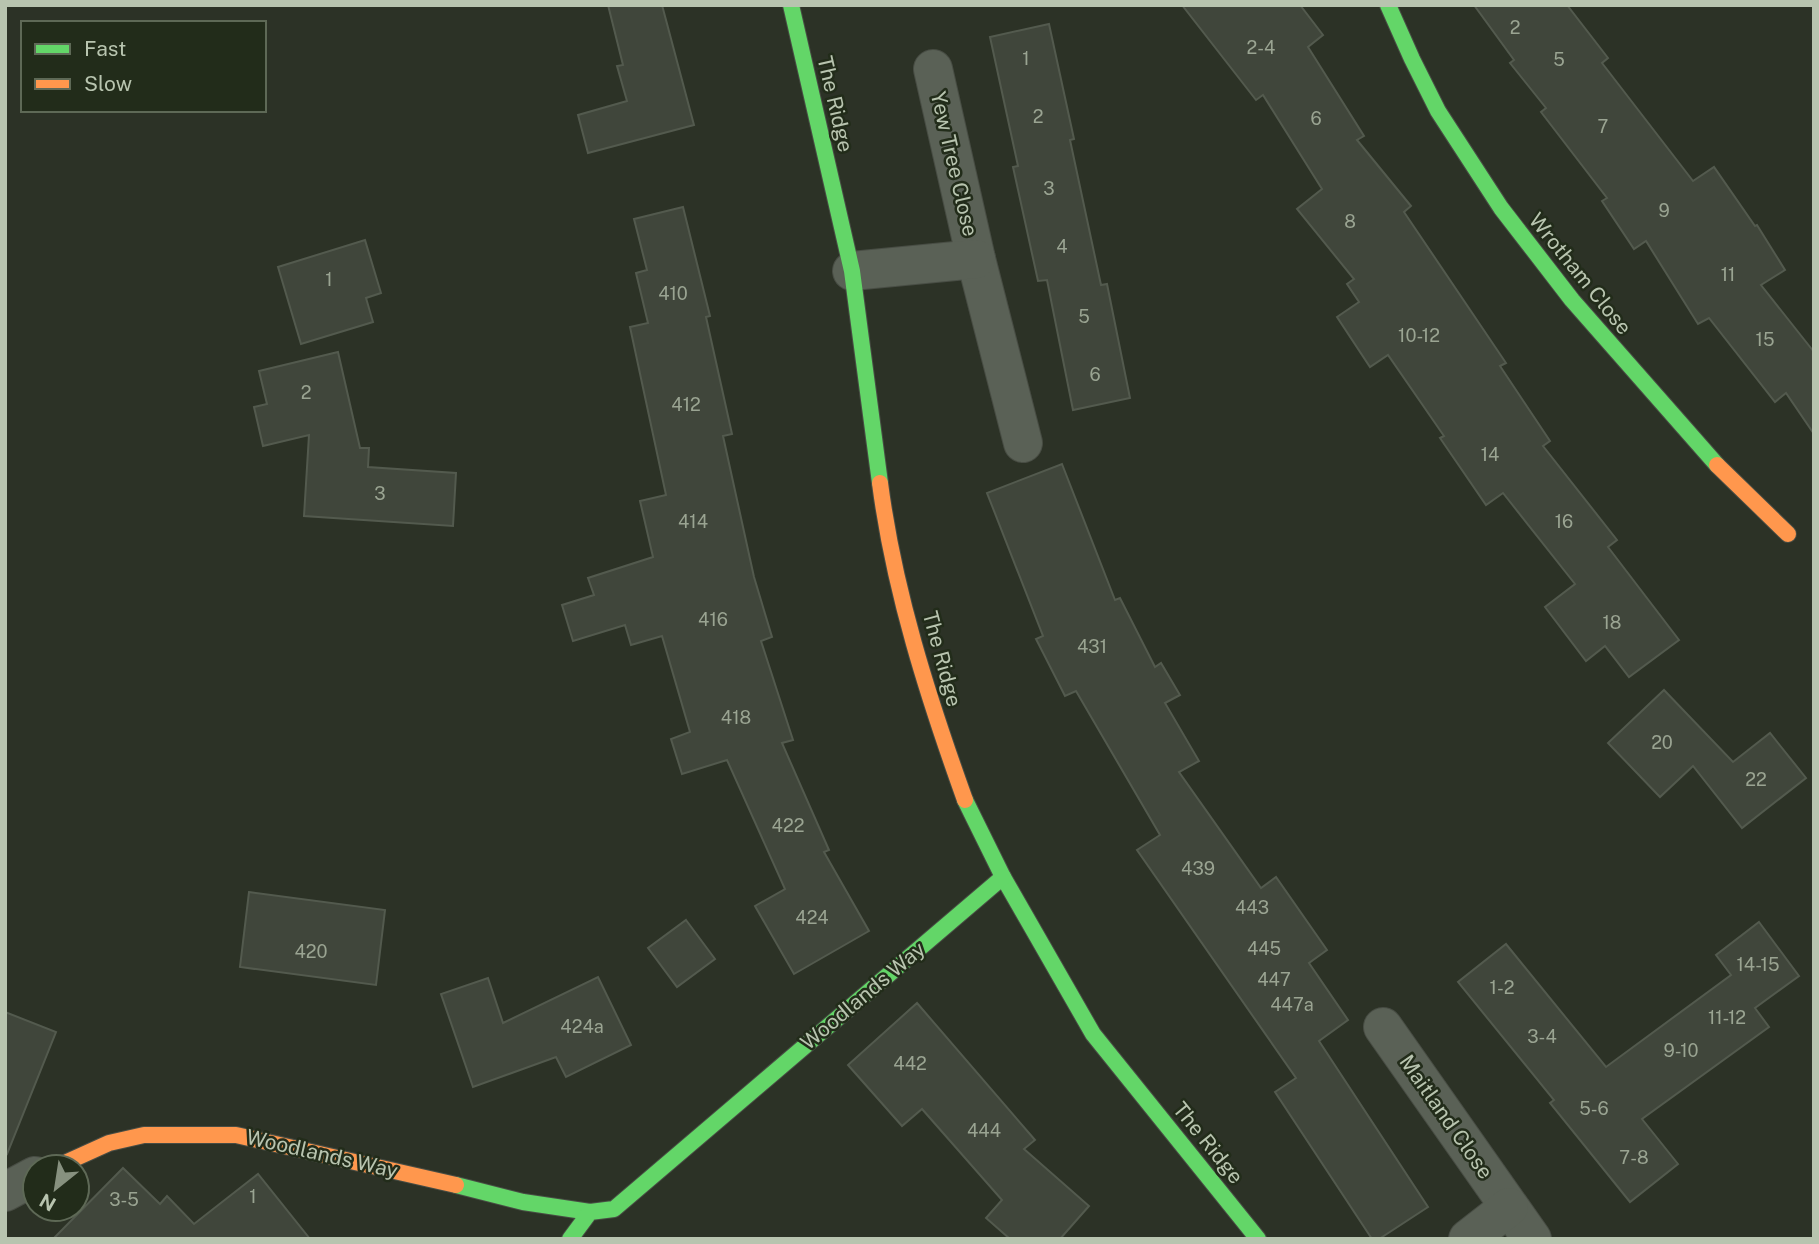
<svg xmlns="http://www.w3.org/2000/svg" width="1819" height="1244" viewBox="0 0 1819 1244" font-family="'Public Sans',sans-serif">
  <rect width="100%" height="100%" fill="#2c3226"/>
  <!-- building -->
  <g fill="#40463b" stroke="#535a4e" stroke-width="2">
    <path d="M608 5H662L694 125 588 153 578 115 627 101 617 66 623 65Z"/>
    <path d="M1182 5H1300L1323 35 1308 47 1364 136 1357 140 1411 206 1404 212 1506 363 1500 366 1550 441 1543 446 1617 540 1608 547 1679 640 1629 677 1605 646 1586 661 1545 607 1575 584 1503 493 1486 505 1440 438 1444 436 1388 355 1370 367 1337 317 1359 302 1347 284 1354 279 1297 209 1322 189 1263 95 1256 100Z"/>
    <path d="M1474 5H1567L1608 58 1602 63 1693 181 1714 167 1755 226 1757 225 1785 270 1761 285 1814 352V434L1786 393 1775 402 1709 318 1698 324 1646 241 1634 249 1602 201 1607 198 1541 112 1546 108 1510 63 1514 60Z"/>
    <path d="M1049 24 1074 139 1070 140 1101 285 1107 284 1130 398 1073 410 1047 280 1038 281 1013 167 1018 166 990 37Z"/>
    <path d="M683 207 710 316 706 317 732 434 723 436 754 577 772 637 761 641 793 740 782 743 829 850 824 852 869 931 794 974 755 906 785 889 727 760 682 774 671 739 690 732 662 636 631 645 625 625 573 641 562 605 594 595 588 578 653 557 640 501 666 495 630 327 648 323 636 273 647 270 634 219Z"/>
    <path d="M365 240 381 293 366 298 373 322 301 344 278 267Z"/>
    <path d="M338 352 360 448H369L368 467 456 473 453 526 304 516 309 435 263 446 254 407 267 404 259 371Z"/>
    <path d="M1062 464 1115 600 1120 598 1155 667 1161 663 1180 695 1165 703 1199 761 1179 772 1261 888 1276 877 1327 950 1309 963 1348 1020 1319 1041 1428 1207 1379 1239H1372L1275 1092 1296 1078 1137 850 1160 835 1076 691 1065 696 1036 639 1043 636 987 493Z"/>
    <path d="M1664 690 1733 762 1770 733 1806 778 1742 828 1693 766 1660 797 1608 743Z"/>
    <path d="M249 892 385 910 376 985 240 967Z"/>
    <path d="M686 920 715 959 677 987 648 948Z"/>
    <path d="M1759 922 1799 976 1755 1008 1769 1027 1642 1119 1678 1164 1630 1202 1550 1103 1554 1100 1458 982 1506 944 1606 1067 1731 975 1716 955Z"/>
    <path d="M598 977 631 1045 566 1077 556 1057 473 1087 441 994 488 978 503 1023Z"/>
    <path d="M917 1003 1035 1140 1024 1149 1089 1206 1060 1239H1010L986 1218 1002 1200 922 1109 902 1126 848 1065Z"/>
    <path d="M5 1012 56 1032 7 1154 5 1153Z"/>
    <path d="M123 1168 160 1204 167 1196 194 1224 258 1174 310 1239H53Z"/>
  </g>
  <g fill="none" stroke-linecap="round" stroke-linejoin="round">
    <!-- street casing -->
    <g stroke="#484d44" stroke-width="40">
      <g id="street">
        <path d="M933 69 976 259 1023 443"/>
        <path d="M852 271 976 259"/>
        <path d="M1383 1027 1532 1239"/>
        <path d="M5 1192 35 1176"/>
        <path d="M1468 1239 1509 1207"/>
      </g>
    </g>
    <!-- fast casing -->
    <g stroke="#484d44" stroke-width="18">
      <g id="fast">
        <path d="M791 5 852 271 880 483"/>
        <path d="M1388 5 1412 59 1438 111 1501 208 1572 300 1717 465"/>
        <path d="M965 800 1003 877 1093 1034 1258 1239"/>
        <path d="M456 1185 523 1202 590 1212"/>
        <path d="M570 1239 590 1212 614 1209 1003 877"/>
      </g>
    </g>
    <!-- slow casing -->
    <g stroke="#484d44" stroke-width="18">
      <g id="slow">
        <path d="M1717 465 1788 534"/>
        <path d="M880 483C894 591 928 697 965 800"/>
        <path d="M56 1167 109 1143 144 1135H236L456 1185"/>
      </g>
    </g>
    <!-- street -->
    <use href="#street" stroke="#5a6156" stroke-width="38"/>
    <!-- fast -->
    <use href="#fast" stroke="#63d668" stroke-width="16"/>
    <!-- slow -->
    <use href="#slow" stroke="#ff974d" stroke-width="16"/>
  </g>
  <g text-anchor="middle" stroke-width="5" stroke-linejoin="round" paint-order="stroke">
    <!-- number labels -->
    <g font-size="18" fill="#9aa492">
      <text x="1515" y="34">2</text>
      <text x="1261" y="54">2-4</text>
      <text x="1026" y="65">1</text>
      <text x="1559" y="66">5</text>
      <text x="1038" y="123">2</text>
      <text x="1316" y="125">6</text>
      <text x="1603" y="133">7</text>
      <text x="1049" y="195">3</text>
      <text x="1664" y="217">9</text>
      <text x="1350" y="228">8</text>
      <text x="1062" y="253">4</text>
      <text x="1728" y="281">11</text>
      <text x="329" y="286">1</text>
      <text x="673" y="300">410</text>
      <text x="1084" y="323">5</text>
      <text x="1419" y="342">10-12</text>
      <text x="1765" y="346">15</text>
      <text x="1095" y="381">6</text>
      <text x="306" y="399">2</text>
      <text x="686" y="411">412</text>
      <text x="1490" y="461">14</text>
      <text x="380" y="500">3</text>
      <text x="693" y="528">414</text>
      <text x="1564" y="528">16</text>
      <text x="713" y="626">416</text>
      <text x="1612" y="629">18</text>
      <text x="1092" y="653">431</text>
      <text x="736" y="724">418</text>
      <text x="1662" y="749">20</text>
      <text x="1756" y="786">22</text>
      <text x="788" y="832">422</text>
      <text x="1198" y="875">439</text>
      <text x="1252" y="914">443</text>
      <text x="812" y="924">424</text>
      <text x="1264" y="955">445</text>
      <text x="311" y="958">420</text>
      <text x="1758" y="971">14-15</text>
      <text x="1274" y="986">447</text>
      <text x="1502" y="994">1-2</text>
      <text x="1292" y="1011">447a</text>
      <text x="1727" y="1024">11-12</text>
      <text x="582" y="1033">424a</text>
      <text x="1542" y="1043">3-4</text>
      <text x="1681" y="1057">9-10</text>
      <text x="910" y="1070">442</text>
      <text x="1594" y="1115">5-6</text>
      <text x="984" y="1137">444</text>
      <text x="1634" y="1164">7-8</text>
      <text x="253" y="1203">1</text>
      <text x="124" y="1206">3-5</text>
    </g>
    <!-- street labels -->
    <g font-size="21" fill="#b8c4af" stroke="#222c1a">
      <text transform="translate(835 104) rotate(77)" y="7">The Ridge</text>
      <text transform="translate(954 164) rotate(77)" y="7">Yew Tree Close</text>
      <text transform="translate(1580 274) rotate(51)" y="7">Wrotham Close</text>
      <text transform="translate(942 659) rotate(75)" y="7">The Ridge</text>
      <text transform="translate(863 996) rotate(-40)" y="7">Woodlands Way</text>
      <text transform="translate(1446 1117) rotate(55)" y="7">Maitland Close</text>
      <text transform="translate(1208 1143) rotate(51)" y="7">The Ridge</text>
      <text transform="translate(322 1154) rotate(13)" y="7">Woodlands Way</text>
    </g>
  </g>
  <!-- border -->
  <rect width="1819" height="1244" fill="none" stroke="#b8c4af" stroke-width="14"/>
  <!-- legend -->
  <rect x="21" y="21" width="245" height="91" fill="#222c1a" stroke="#5e6956" stroke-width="2"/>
  <rect x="35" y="44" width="35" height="10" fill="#63d668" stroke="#5e6956" stroke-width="2"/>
  <text x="84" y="56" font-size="21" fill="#b8c4af">Fast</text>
  <rect x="35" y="79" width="35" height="10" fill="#ff974d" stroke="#5e6956" stroke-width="2"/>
  <text x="84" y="91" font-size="21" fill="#b8c4af">Slow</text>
  <!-- north arrow -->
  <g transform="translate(56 1188) rotate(210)"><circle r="33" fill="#222c1a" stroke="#5e6956" stroke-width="2"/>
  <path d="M0-5L12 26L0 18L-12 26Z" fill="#87917f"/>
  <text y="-10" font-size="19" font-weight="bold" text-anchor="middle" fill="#b8c4af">N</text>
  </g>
</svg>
